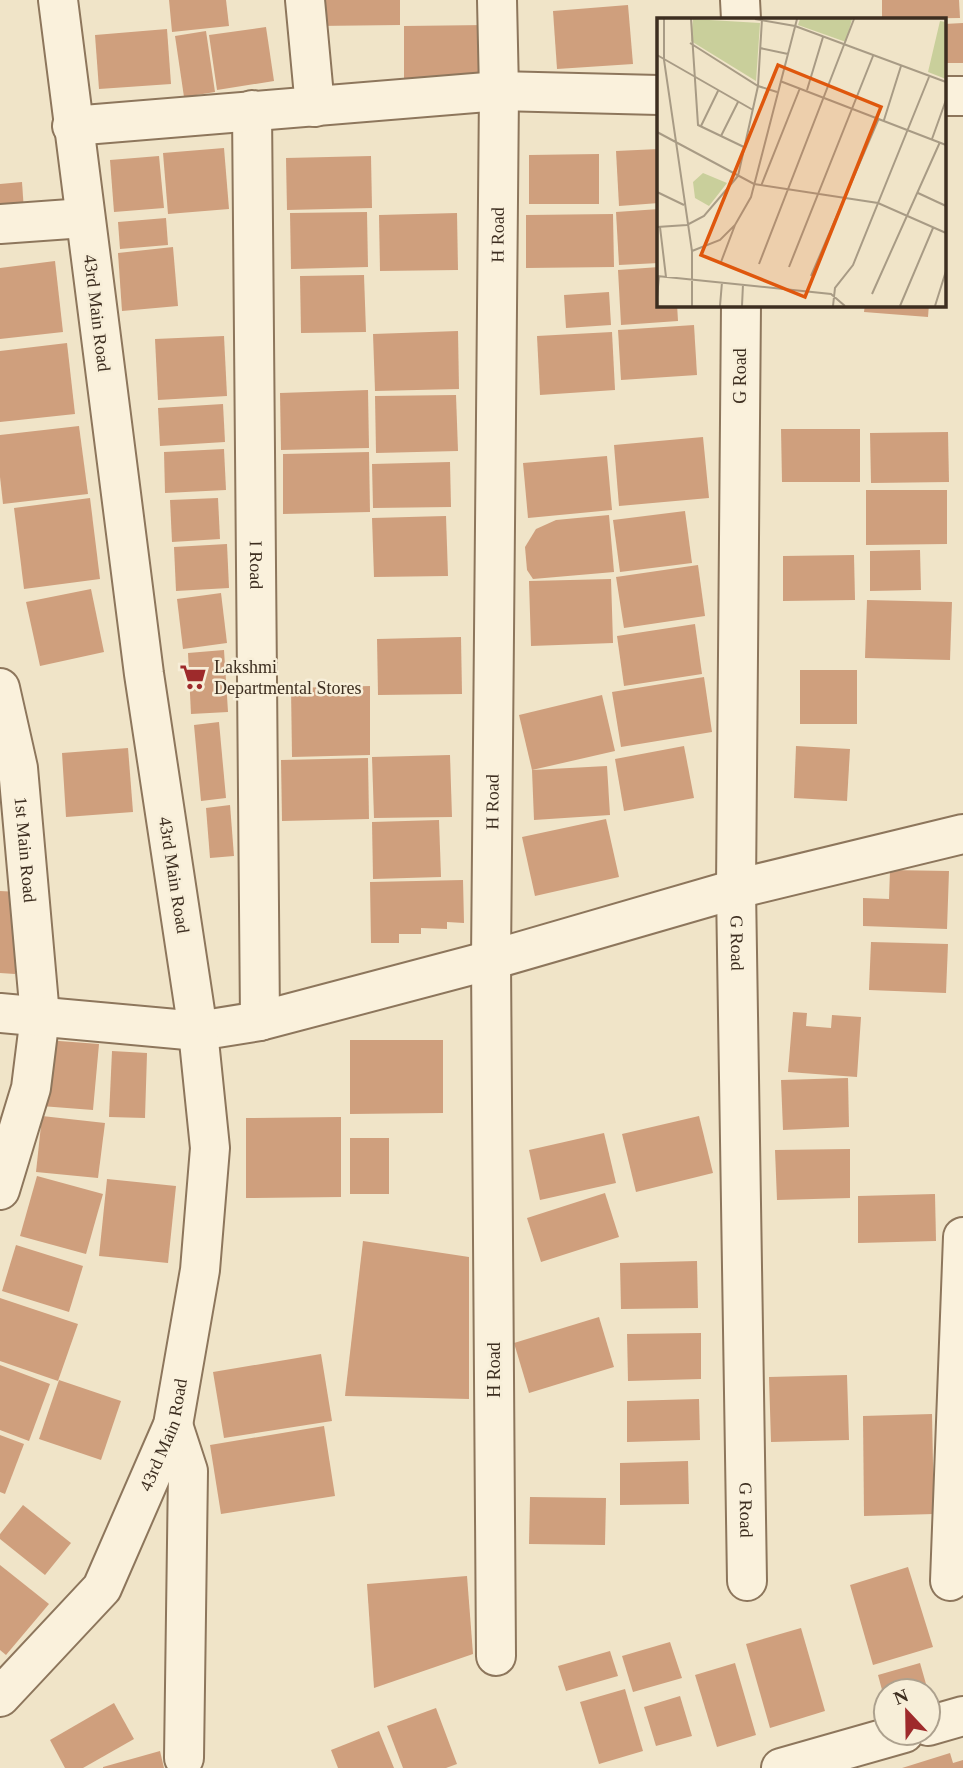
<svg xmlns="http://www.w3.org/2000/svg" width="963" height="1768" viewBox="0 0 963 1768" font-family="'Times New Roman',serif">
  <rect width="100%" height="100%" fill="#f0e4c8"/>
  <!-- building -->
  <g fill="#cf9f7d">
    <path d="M169 0H226L229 26 172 32Z"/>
    <path d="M317 0H400V25L317 26Z"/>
    <path d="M882 0H959L960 18 882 19Z"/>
    <path d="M628 5 633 64 557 69 553 11Z"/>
    <path d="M963 23V63H944V24Z"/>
    <path d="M486 25V78H404V26Z"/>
    <path d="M266 27 274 81 217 90 209 35Z"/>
    <path d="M167 29 171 84 99 89 95 35Z"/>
    <path d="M206 31 215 92 184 97 175 36Z"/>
    <path d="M224 148 229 209 168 214 163 153Z"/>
    <path d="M659 149V203L619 206 616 151Z"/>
    <path d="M599 154V204H529V155Z"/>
    <path d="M159 156 164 208 114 212 110 160Z"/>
    <path d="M371 156 372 208 287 210 286 158Z"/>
    <path d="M22 182 24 211 0 212V184Z"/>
    <path d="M659 209V263L619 265 616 212Z"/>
    <path d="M367 212 368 267 291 269 290 213Z"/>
    <path d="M457 213 458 270 380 271 379 215Z"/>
    <path d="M613 214 614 267 526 268V215Z"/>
    <path d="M166 218 168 245 120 249 118 222Z"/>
    <path d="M173 247 178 306 122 311 118 253Z"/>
    <path d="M55 261 63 332 0 339V268Z"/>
    <path d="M659 267V304H677L678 321 621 325 618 270Z"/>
    <path d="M364 275 366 332 301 333 300 276Z"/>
    <path d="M609 292 611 325 566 328 564 295Z"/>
    <path d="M865 304H929L928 317 864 312Z"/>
    <path d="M694 325 697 375 621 380 618 330Z"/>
    <path d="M458 331 459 389 375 391 373 334Z"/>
    <path d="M612 332 615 390 540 395 537 336Z"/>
    <path d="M224 336 227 396 158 400 155 339Z"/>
    <path d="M67 343 75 414 0 422V351Z"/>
    <path d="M368 390 369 448 281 450 280 393Z"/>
    <path d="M456 395 458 451 376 453 375 396Z"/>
    <path d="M223 404 225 442 160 446 158 408Z"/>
    <path d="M79 426 88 494 3 504 0 477V435Z"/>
    <path d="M781 429H860V482H782Z"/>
    <path d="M948 432 949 482 871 483 870 433Z"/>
    <path d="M703 437 709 498 619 506 614 445Z"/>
    <path d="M224 449 226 490 165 493 164 452Z"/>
    <path d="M369 452 370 512 283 514V454Z"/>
    <path d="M607 456 612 510 528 518 523 463Z"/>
    <path d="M450 462 451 507 373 508 372 464Z"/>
    <path d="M866 490H947V544L866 545Z"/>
    <path d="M90 498 100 579 24 589 14 508Z"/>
    <path d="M218 498 220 539 172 542 170 500Z"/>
    <path d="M685 511 692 563 620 572 613 520Z"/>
    <path d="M609 515 614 572 533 579 527 570 525 547 536 529 556 520Z"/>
    <path d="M446 516 448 576 374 577 372 518Z"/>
    <path d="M227 544 229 588 176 591 174 547Z"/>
    <path d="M920 550 921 590 870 591V551Z"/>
    <path d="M854 555 855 600 783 601V556Z"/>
    <path d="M698 565 705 616 624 628 616 577Z"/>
    <path d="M611 579 613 643 531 646 529 581Z"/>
    <path d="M91 589 104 652 40 666 26 602Z"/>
    <path d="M221 593 227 643 183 649 177 599Z"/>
    <path d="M867 600 952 602 950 660 865 658Z"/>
    <path d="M695 624 702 674 624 686 617 636Z"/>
    <path d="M461 637 462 694 378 695 377 639Z"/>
    <path d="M224 650 228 712 191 714 188 653Z"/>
    <rect x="800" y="670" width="57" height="54"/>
    <path d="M704 677 712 732 621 747 612 692Z"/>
    <path d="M370 686V755L292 757 291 688Z"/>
    <path d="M602 695 615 751 532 770 519 715Z"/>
    <path d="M219 722 226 798 201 801 194 725Z"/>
    <path d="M684 746 694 798 624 811 615 759Z"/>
    <path d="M796 746 850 749 847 801 794 798Z"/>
    <path d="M128 748 133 812 66 817 62 753Z"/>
    <path d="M450 755 452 817 374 818 372 757Z"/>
    <path d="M368 758 369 819 282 821 281 760Z"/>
    <path d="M607 766 610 815 534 820 532 770Z"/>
    <path d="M230 805 234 856 210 858 206 808Z"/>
    <path d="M606 819 619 877 535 896 522 837Z"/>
    <path d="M439 820 441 877 373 879 372 822Z"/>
    <path d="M890 870 949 871 947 929 863 926V898L889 899Z"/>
    <path d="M463 880 464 923 447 922V929L421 928V934H399V943H371L370 882Z"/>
    <path d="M0 891 19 892 15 974 0 973Z"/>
    <path d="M871 942 948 944 946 993 869 990Z"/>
    <path d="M793 1012 807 1013 806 1026 831 1028 832 1015 861 1017 857 1077 788 1072Z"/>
    <path d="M46 1040 99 1044 93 1110 41 1106Z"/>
    <path d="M350 1040H443V1113L350 1114Z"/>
    <path d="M112 1051 147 1053 145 1118 109 1117Z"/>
    <path d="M848 1078 849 1127 783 1130 781 1080Z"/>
    <path d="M42 1116 105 1123 98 1178 36 1172Z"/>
    <path d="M699 1116 713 1173 636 1192 622 1134Z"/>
    <path d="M341 1117V1197L246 1198V1118Z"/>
    <path d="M604 1133 616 1183 540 1200 529 1150Z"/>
    <rect x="350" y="1138" width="39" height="56"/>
    <path d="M850 1149V1198L777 1200 775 1150Z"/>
    <path d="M37 1176 103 1194 86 1254 20 1236Z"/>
    <path d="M107 1179 176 1186 168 1263 99 1256Z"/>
    <path d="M605 1193 619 1237 541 1262 527 1218Z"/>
    <path d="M935 1194 936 1241 858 1243V1196Z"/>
    <path d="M363 1241 469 1257V1399L345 1396Z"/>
    <path d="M16 1245 83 1266 69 1312 2 1291Z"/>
    <path d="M697 1261 698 1308 621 1309 620 1263Z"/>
    <path d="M0 1298 78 1324 58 1381 0 1361Z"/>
    <path d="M599 1317 614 1367 529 1393 514 1343Z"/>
    <path d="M701 1333V1379L628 1381 627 1334Z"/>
    <path d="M321 1354 332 1421 224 1438 213 1372Z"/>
    <path d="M0 1365 50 1384 29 1441 0 1430Z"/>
    <path d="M847 1375 849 1440 771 1442 769 1377Z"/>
    <path d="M59 1380 121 1401 101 1460 39 1439Z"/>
    <path d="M699 1399 700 1440 627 1442V1401Z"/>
    <path d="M932 1414 934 1514 864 1516 863 1416Z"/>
    <path d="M324 1426 335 1496 221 1514 210 1445Z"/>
    <path d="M0 1435 24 1444 5 1494 0 1492Z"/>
    <path d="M688 1461 689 1504 620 1505V1463Z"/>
    <path d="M530 1497 606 1498 605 1545 529 1544Z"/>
    <path d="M23 1505 71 1543 45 1575 0 1539V1534Z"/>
    <path d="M0 1565 49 1604 6 1655 0 1650Z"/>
    <path d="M908 1567 933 1647 873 1665 850 1585Z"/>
    <path d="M467 1576 473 1654 374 1688 367 1584Z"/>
    <path d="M801 1628 825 1711 770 1728 746 1644Z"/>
    <path d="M670 1642 682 1678 633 1692 622 1656Z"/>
    <path d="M610 1651 618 1676 566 1691 558 1666Z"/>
    <path d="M735 1663 756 1735 717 1747 695 1675Z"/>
    <path d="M920 1663 928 1691H886L885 1701 878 1675Z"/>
    <path d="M625 1689 643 1751 599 1764 580 1702Z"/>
    <path d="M680 1696 692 1736 656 1746 644 1707Z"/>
    <path d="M114 1703 134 1739 83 1768H65L50 1740Z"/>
    <path d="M436 1708 457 1764 446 1768H403L387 1726Z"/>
    <path d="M379 1731 394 1768H338L331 1750Z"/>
    <path d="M160 1751 164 1768H103V1767Z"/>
    <path d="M950 1753 953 1763 963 1760V1768H902Z"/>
  </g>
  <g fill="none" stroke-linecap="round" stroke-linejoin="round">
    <!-- minor casing -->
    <g stroke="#8d765c" stroke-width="42">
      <g id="minor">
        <path d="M305 0 315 107"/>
        <path d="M740 0 741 19"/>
        <path d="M944 96H963"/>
        <path id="s1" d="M252 110 260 1021"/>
        <path d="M72 126 499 91 659 95"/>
        <path d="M0 224 84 218"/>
        <path id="s2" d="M741 304 736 889 747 1581"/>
        <path id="s3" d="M0 688 18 768 40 1016 31 1088 0 1190"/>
        <path d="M0 1013 198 1031 260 1021 491 960 736 889 963 834"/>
        <path d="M173 1425 188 1471 184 1758"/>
        <path d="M950 1581 963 1237"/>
        <path id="s4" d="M496 1656 491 960 499 91 497 0"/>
        <path id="s5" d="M0 1697 102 1588 173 1425 200 1270 210 1148 198 1031 144 674 58 0"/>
        <path d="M928 1726 963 1716"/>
        <path d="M781 1768 904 1733"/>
      </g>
    </g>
    <!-- minor -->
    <use href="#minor" stroke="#faf1dc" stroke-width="38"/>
  </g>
  <!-- icons -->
  <defs>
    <g id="supermarket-bare" transform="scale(2.1)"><path d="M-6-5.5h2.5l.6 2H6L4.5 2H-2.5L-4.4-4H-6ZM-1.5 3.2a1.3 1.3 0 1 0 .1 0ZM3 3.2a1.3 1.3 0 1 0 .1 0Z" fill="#9e2a2b" stroke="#f7eed8" stroke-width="2.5" paint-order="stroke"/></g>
  </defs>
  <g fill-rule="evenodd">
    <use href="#supermarket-bare" x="193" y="677"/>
  </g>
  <g text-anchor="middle" stroke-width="5" stroke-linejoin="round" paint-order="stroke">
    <!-- street labels -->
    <g font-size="18" fill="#3d2e20" stroke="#f7eed8">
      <text dy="6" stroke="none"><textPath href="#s4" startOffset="1421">H Road</textPath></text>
      <text transform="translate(97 313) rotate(83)" y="6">43rd Main Road</text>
      <text transform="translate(740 376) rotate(-90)" y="6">G Road</text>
      <text dy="6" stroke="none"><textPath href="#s1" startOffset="455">I Road</textPath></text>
      <text dy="6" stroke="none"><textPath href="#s4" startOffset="854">H Road</textPath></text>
      <text dy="6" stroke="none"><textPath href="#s3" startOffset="164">1st Main Road</textPath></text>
      <text transform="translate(174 875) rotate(81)" y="6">43rd Main Road</text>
      <text dy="6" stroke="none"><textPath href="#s2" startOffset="639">G Road</textPath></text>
      <text transform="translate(494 1370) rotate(-90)" y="6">H Road</text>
      <text dy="6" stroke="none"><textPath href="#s5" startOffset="315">43rd Main Road</textPath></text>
      <text dy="6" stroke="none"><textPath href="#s2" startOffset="1206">G Road</textPath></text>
    </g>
    <!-- poi labels -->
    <g font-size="18" fill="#3d2e20" stroke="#f7eed8" text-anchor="start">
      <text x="214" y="673">Lakshmi<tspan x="214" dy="21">Departmental Stores</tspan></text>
    </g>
  </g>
  <!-- overview -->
  <g transform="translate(657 18)">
    <rect width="289" height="289" fill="#f0e4c8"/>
    <path d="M36 1 103 5 99 63 34 23ZM143 1H195L189 24 141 7ZM283 3 289 4V61L271 54ZM46 155 70 165 52 188 38 180 36 164Z" fill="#c9cf9b"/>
    <path fill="none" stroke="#a89b85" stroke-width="2" d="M7 1V42L35 233V288M34 1 41 107 89 130M98 1 138 8 289 64M33 25 101 68 120 74M103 30 131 36M0 37 96 92M123 63 289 127M150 72 166 19M227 102 244 48M44 108 61 73M0 114 97 166 221 185 289 215M64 118 81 84M275 121 289 82M104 168 143 70M0 174 27 187M261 175 289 188M0 209 30 207 47 198 81 158 101 68 105 1M3 209 9 259M35 233 63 222 78 207 94 179 140 1M64 244 78 207M102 246 197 1M132 249 216 38M0 258 174 276 188 288M154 258 222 100M215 276 283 124M0 279 2 258M63 288 65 264M85 288 86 266M176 288 178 270 196 247 272 59M243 288 276 210M278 288 289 253"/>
    <path fill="#df570d" fill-opacity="0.15" stroke="#df570d" stroke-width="3.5" d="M121 47 224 89 148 279 44 237Z"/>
    <rect width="289" height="289" fill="none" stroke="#3d2e20" stroke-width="3.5"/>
  </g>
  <!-- north arrow -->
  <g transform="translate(907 1712) rotate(338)"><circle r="33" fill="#f7eed8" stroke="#ada18e" stroke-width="2"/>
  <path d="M0-5L12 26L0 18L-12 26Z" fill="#9e2a2b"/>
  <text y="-10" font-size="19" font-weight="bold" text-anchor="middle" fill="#3d2e20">N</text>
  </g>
</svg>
